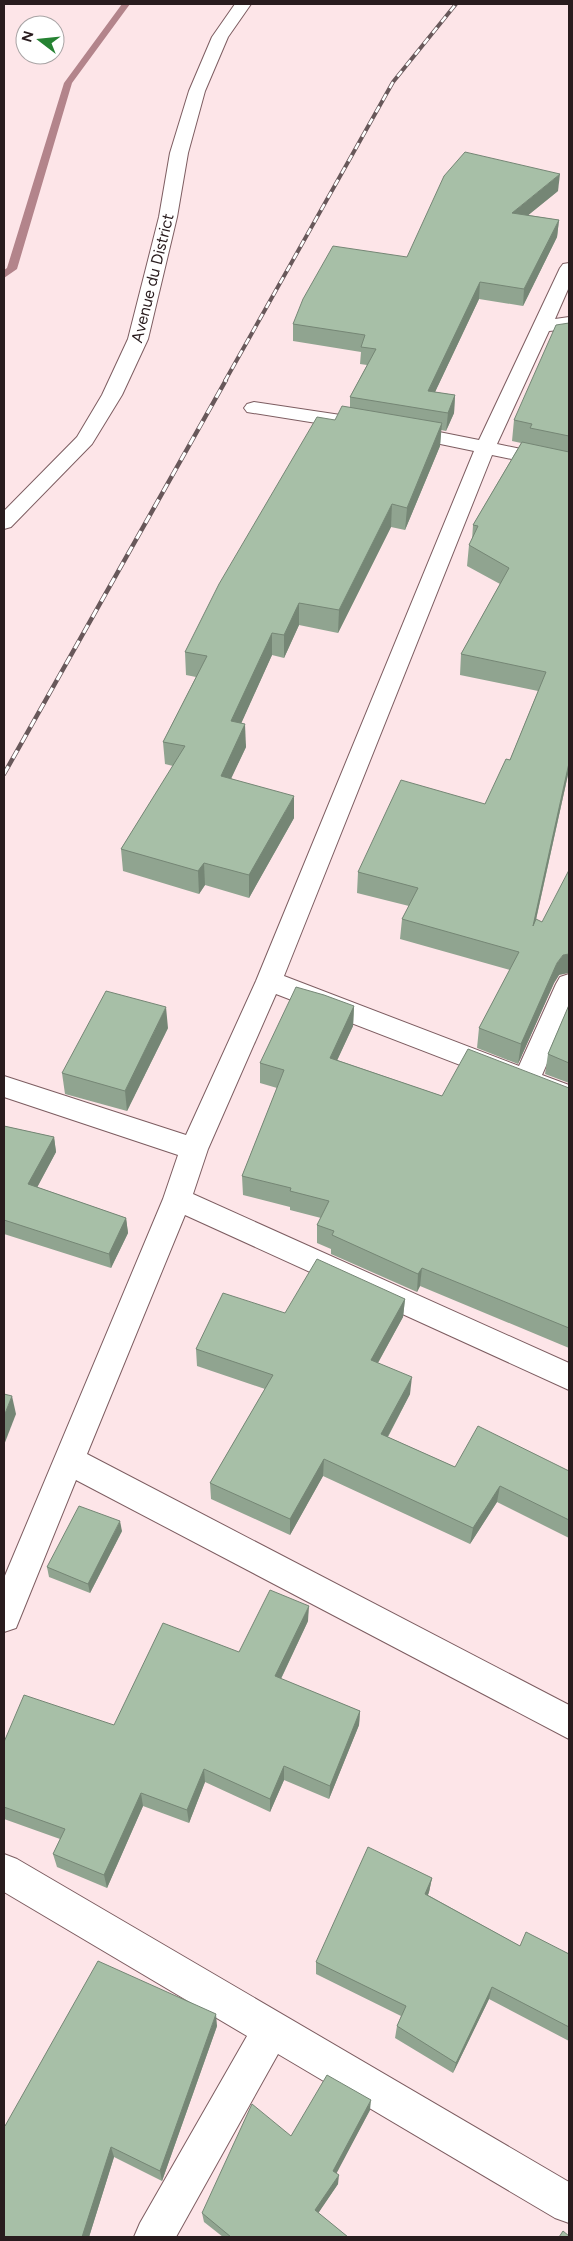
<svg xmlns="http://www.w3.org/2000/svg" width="573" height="2241" viewBox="0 0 573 2241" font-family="Figtree,sans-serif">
  <rect width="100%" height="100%" fill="#fde5e8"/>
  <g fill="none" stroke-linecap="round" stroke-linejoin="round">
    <!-- stream -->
    <path fill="#b3848b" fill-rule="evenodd" d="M122 4H130L72 83 17 269 4 278V270L7 268 64 83Z"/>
    <!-- minor casing -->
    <g stroke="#7d5d61" stroke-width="2">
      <g id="minor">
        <path d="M235 4H251L228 37 205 91 188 153 177 217 148 339 122 395 92 444 11 527 4 529V511L77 437 102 395 128 339 159 217 170 153 189 91 212 37Z"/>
        <path d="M569 263V287L555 319 569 317V329L549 331 497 444 569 459V471L492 455 284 976 519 1066 556 984 560 977 569 974V1013L542 1075 569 1085V1107L276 994 208 1149 193 1194 569 1363V1390L185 1215 87 1454 569 1705V1739L76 1480 16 1628 4 1632V1578L163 1199 178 1155 4 1097V1076L186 1135 256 981 474 451 397 435 394 431 397 427 404 425 479 440 560 268 563 264Z"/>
        <path d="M254 402 354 417 361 419 364 423 361 427 354 429 247 412 244 408 247 404Z"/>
        <path d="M4 1854 17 1859 569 2182V2223L555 2218 278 2054 176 2237H134L140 2223 247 2036 4 1892Z"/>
      </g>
    </g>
    <!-- minor -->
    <use href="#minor" fill="#fff" fill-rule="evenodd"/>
    <!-- rail-far1 casing -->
    <g stroke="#68585a" stroke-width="4">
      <path id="rail-far1" d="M225 381 393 82 456 4"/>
    </g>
    <!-- rail casing -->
    <g stroke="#68585a" stroke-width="4.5">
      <path id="rail" d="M4 774 226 380"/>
    </g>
    <!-- rail-far1 -->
    <use href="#rail-far1" stroke="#fff" stroke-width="2.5" stroke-dasharray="7" stroke-linecap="butt"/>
    <!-- rail -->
    <use href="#rail" stroke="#fff" stroke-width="3" stroke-dasharray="9" stroke-linecap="butt"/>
  </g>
  <!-- wall -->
  <g fill="#90a490">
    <path d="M558 191 528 215 559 220 557 237 523 306 479 299 435 392 455 395 454 413 446 431 441 430 440 446 405 530 391 527 338 633 299 625 284 658 272 655 241 723 246 747 231 778 294 818 249 898 205 885 199 894 123 871 121 849 173 766 165 764 163 742 196 677 186 675 185 652 335 420 350 408V397L367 365 360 364 361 352 293 341V324L407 257Z"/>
    <path d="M569 323V770L536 920 542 922 559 975 554 983 518 1064 477 1048 479 1028 510 970 400 939 402 919 409 906 357 893 358 872 485 804 510 760 538 691 460 675 461 654 500 584 467 566 469 545 472 540 473 525 521 443 512 441 514 420Z"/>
    <path d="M569 1005V1083L545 1074 548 1054Z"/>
    <path d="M354 1006 353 1026 337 1060 442 1096 569 1088V1348L420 1286 417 1292 331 1254V1249L317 1243V1225L321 1218 290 1210V1207L243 1195 242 1176 277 1088 260 1083V1063Z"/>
    <path d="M168 1028 127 1111 65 1094 62 1073Z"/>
    <path d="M4 1126 54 1137 56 1152 37 1187 126 1218 128 1233 111 1268 4 1234Z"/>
    <path d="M405 1299 403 1317 378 1363 410 1394 388 1437 455 1467 569 1471V1538L497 1502 470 1544 323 1476 290 1535 211 1499 210 1483 265 1389 197 1366 196 1349 285 1313Z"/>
    <path d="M122 1531 90 1593 49 1577 47 1567Z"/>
    <path d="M308 1621 281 1679 360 1711 359 1725 329 1799 284 1780 270 1812 205 1782 189 1823 143 1806 107 1888 57 1867 53 1854 60 1839 4 1819V1742L114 1725 239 1652Z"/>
    <path d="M432 1878 429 1892 428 1895 520 1946 569 1954V2041L489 1999 453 2073 395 2038 397 2026 401 2016 316 1974V1962Z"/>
    <path d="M217 2026 162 2181 114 2157 89 2237H4L5 2126Z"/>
    <path d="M370 2110 336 2173 338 2184 318 2213 348 2237H223L204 2222 202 2213 291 2136Z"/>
  </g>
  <!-- shaded-wall -->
  <g fill="#758675">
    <path d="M560 174 558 191 510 230 512 213Z"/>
    <path d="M559 220 557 237 523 306 524 289Z"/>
    <path d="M480 282 479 299 427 409 428 391Z"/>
    <path d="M455 395 454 413 446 431 448 413Z"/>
    <path d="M442 423 440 446 405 530 407 508Z"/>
    <path d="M392 504 391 527 338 633 339 610Z"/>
    <path d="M299 603V625L284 658V635Z"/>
    <path d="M272 633V655L232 744 231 721Z"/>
    <path d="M245 724 246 747 222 798 221 776Z"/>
    <path d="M569 763V770L530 946 533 926Z"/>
    <path d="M294 796V818L249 898V875Z"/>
    <path d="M204 863 205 885 199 894 198 871Z"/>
    <path d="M569 954V973L559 975 554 983 518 1064 521 1044 557 963 563 955Z"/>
    <path d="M354 1006 353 1026 329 1078 330 1058Z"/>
    <path d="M166 1007 168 1028 127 1111 125 1091Z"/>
    <path d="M54 1137 56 1152 31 1199 28 1184Z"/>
    <path d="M126 1218 128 1233 111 1268 109 1254Z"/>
    <path d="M422 1268 420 1286 417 1292 418 1274Z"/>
    <path d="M405 1299 403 1317 370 1377 371 1360Z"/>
    <path d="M412 1377 410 1394 380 1451 381 1434Z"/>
    <path d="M12 1396 16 1414 4 1445V1416Z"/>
    <path d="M324 1459 323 1476 290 1535V1519Z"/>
    <path d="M500 1486 497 1502 470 1544 473 1528Z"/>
    <path d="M120 1521 122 1531 90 1593 88 1584Z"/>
    <path d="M309 1606 308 1621 275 1691V1676Z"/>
    <path d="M360 1711 359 1725 329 1799 330 1786Z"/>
    <path d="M284 1766V1780L270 1812V1799Z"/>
    <path d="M204 1769 205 1782 189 1823 187 1810Z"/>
    <path d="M141 1793 143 1806 107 1888 104 1875Z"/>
    <path d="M432 1878 429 1892 423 1907 425 1894Z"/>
    <path d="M492 1987 489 1999 453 2073 456 2063Z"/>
    <path d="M216 2014 217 2026 162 2181 160 2171Z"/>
    <path d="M371 2100 370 2110 333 2180V2171Z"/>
    <path d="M111 2147 114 2157 89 2237H82Z"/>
    <path d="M339 2175 338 2184 315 2218V2210Z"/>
  </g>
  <!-- building -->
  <g fill="#a7bfa7" stroke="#758675">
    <path d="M465 152 560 174 512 213 559 220 524 289 480 282 428 391 455 395 448 413 350 397 376 349 361 347 365 335 293 324 303 299 333 246 407 257 444 176Z"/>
    <path d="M569 323V436L530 428 532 424 514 420 556 325Z"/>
    <path d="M342 406 442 423 407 508 392 504 339 610 299 603 284 635 272 633 231 721 245 724 221 776 294 796 249 875 204 863 198 871 121 849 185 746 163 742 207 656 185 652 219 584 317 417 335 420Z"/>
    <path d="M522 442 569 452V763L533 926 536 919 542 922 569 870V954L563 955 557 963 521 1044 479 1028 519 952 402 919 418 888 358 872 401 780 485 804 506 759 510 760 546 672 461 654 509 568 469 545 478 526 473 525Z"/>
    <path d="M296 987 324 995 354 1006 330 1058 442 1096 468 1049 569 1088V1328L422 1268 418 1274 332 1235 334 1231 317 1225 329 1201 290 1191 291 1188 242 1176 284 1070 260 1063Z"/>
    <path d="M106 991 166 1007 125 1091 62 1073Z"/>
    <path d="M569 1005V1063L548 1054Z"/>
    <path d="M4 1126 54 1137 28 1184 126 1218 109 1254 4 1220Z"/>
    <path d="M317 1259 405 1299 371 1360 412 1377 381 1434 455 1467 478 1426 569 1471V1520L500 1486 473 1528 324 1459 290 1519 210 1483 273 1375 196 1349 223 1293 285 1313Z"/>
    <path d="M4 1394 12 1396 4 1416Z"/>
    <path d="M79 1506 120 1521 88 1584 47 1567Z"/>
    <path d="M270 1590 309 1606 275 1676 360 1711 330 1786 284 1766 270 1799 204 1769 187 1810 141 1793 104 1875 53 1854 65 1829 4 1807V1742L24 1695 114 1725 163 1623 239 1652Z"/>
    <path d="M368 1847 432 1878 425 1894 520 1946 526 1932 569 1954V2027L492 1987 456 2063 397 2026 406 2006 316 1962Z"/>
    <path d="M98 1961 216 2014 160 2171 111 2147 82 2237H4V2125L5 2126Z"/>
    <path d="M327 2075 371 2100 333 2171 339 2175 315 2210 348 2237H231L202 2213 252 2104 291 2136Z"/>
    <path d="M563 2231 569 2236V2237H559Z"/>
  </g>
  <g text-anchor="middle" stroke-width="4.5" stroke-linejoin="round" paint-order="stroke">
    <!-- far-street labels -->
    <g font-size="16" fill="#291c1e" stroke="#fff">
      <text transform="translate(152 278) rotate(-76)" y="6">Avenue du District</text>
    </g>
  </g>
  <!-- border -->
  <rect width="573" height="2241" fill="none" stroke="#291c1e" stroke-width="10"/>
  <!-- north arrow -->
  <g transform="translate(40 40) rotate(286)"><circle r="24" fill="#ffffff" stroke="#a9a4a5"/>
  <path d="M0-4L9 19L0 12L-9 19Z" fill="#258232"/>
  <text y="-8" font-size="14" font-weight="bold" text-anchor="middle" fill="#291c1e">N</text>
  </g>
</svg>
